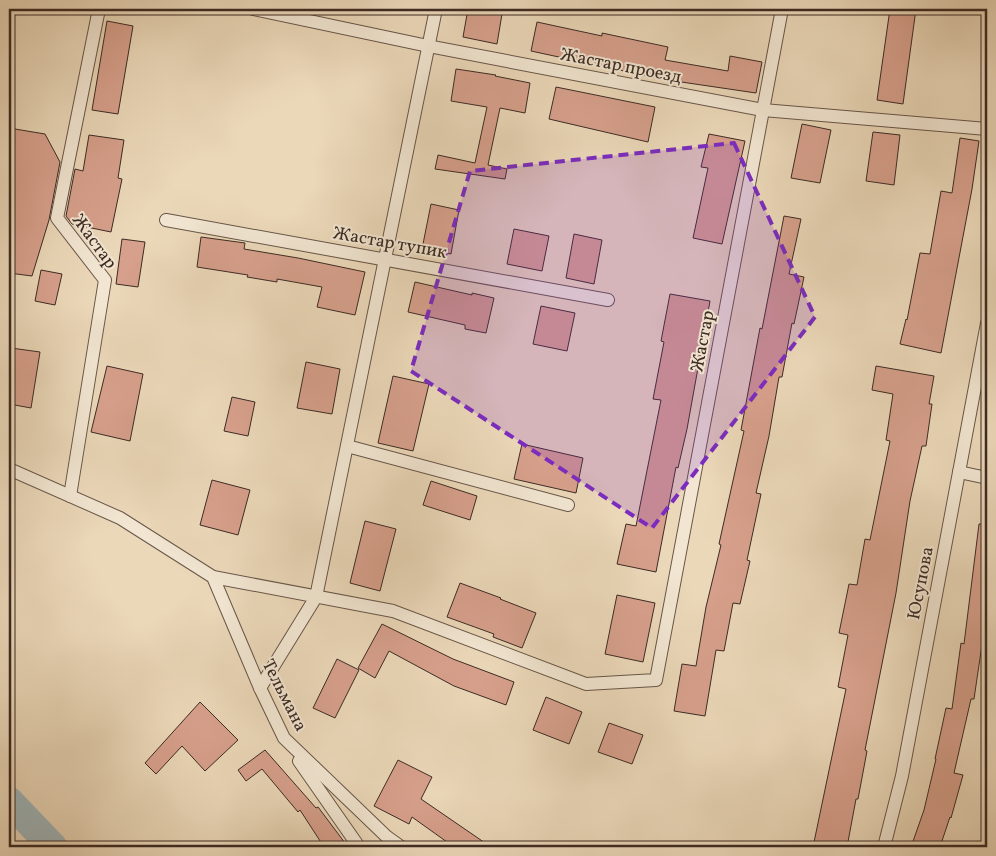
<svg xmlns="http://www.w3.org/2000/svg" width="996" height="856" viewBox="0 0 996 856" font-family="Vollkorn,serif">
  <rect width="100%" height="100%" fill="#ebd8b9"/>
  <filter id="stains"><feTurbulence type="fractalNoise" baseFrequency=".004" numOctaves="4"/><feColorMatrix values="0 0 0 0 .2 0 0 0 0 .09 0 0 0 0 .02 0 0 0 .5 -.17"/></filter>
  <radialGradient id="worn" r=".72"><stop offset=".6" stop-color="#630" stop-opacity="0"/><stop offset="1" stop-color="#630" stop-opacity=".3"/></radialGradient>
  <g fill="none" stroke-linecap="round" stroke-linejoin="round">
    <!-- river -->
    <path stroke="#9fb6bb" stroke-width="29" d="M9 801 53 847"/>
  </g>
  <!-- building -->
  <g fill="#d7a08c" stroke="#3c2b24">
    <path d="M468 9 502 14 497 44 463 37Z"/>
    <path d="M890 9H916L903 104 877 100Z"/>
    <path d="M107 21 133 26 118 114 92 110Z"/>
    <path d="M537 22 602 36V33L668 47 665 60 728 71 730 56 762 62 756 93 661 79 531 51Z"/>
    <path d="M456 69 496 75 495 76 530 83 525 113 500 108 488 165 507 169 505 179 435 169 438 155 475 163 487 107 451 101Z"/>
    <path d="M556 87 655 107 648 142 549 119Z"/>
    <path d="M802 124 831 130 820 183 791 178Z"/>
    <path d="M9 128 45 134 60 162 49 220 32 276 9 273Z"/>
    <path d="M873 132 900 135 894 185 866 181Z"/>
    <path d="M709 134 745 141 722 244 693 238 708 168 701 167Z"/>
    <path d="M89 135 124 140 118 178 122 179 111 232 72 224 66 216 75 169 83 171Z"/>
    <path d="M960 138 979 141 972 189 941 353 900 344 906 319 907 320 920 253 930 254 941 191 952 193Z"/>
    <path d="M431 204 459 210 451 254 422 249Z"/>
    <path d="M784 216 801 219 789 274 804 277 794 324 792 323 782 377H779L769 436 756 493 761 494 747 560 750 561 740 604 733 603 724 651 716 650 705 716 674 711 682 664 696 666 706 607 721 545 719 544 744 431 741 430 760 328 762 329Z"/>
    <path d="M514 229 549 236 542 271 507 264Z"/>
    <path d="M574 234 602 240 594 284 566 278Z"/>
    <path d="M201 237 245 243 244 249 298 258 365 272 355 315 317 307 322 287 277 279V282L247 277 248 275 197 267Z"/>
    <path d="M122 239 145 242 138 287 116 284Z"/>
    <path d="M41 270 62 274 55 305 35 301Z"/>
    <path d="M415 282 472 295V293L494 298 486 333 465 329V325L408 312Z"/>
    <path d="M670 294 710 301 687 429 678 468 676 467 656 572 617 564 626 524 636 526 661 400 653 399 664 342 661 341Z"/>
    <path d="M541 306 575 313 567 351 533 344Z"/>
    <path d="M11 348 40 352 31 408 9 404V364Z"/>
    <path d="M306 362 340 369 332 414 297 408Z"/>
    <path d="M107 366 143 374 130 441 91 432Z"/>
    <path d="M876 366 934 376 929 404H932L926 446H922L910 501 896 593 865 750 867 751 858 799H856L847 847H813L846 689 838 687 848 635 839 633 849 584 857 585 865 539 870 540 890 441 886 440 893 394 872 390Z"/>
    <path d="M393 376 429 384 413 451 378 443Z"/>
    <path d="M232 397 255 402 248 436 224 431Z"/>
    <path d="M522 444 583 458 576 493 514 479Z"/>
    <path d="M212 480 250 490 238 535 200 525Z"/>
    <path d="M431 481 477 496 470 520 423 505Z"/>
    <path d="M365 521 396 529 380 591 350 583Z"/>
    <path d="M979 524H987V631H984L974 699H971L954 773 963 775 951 818 950 817 940 847H911L924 810 936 759H935L946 708 952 709 961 643 964 644Z"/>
    <path d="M460 583 501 598 500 599 536 613 522 648 493 637 494 634 447 617Z"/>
    <path d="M617 595 655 603 643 662 605 654Z"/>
    <path d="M382 624 453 659 514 682 506 705 454 686 389 651 375 678 358 668Z"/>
    <path d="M337 659 359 670 335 718 313 708Z"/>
    <path d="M546 697 582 712 569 744 533 730Z"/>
    <path d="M200 702 238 740 205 771 182 746 156 774 145 763Z"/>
    <path d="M609 723 643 735 632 764 598 752Z"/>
    <path d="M265 750 316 808 318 807 348 847H324L300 810 298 812 262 769 246 781 238 770Z"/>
    <path d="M398 760 432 777 421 799 491 847H454L412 817 409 824 374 806Z"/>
  </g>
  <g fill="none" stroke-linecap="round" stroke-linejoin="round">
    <!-- minor casing -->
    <g stroke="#685649" stroke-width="14">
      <g id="minor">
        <path d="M253 9 428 46 763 110 987 129"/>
        <path d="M166 220 608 300"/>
        <path d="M347 446 568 505"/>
        <path d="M9 469 120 518 213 577 393 611 586 684 656 680 782 9"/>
        <path d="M959 472 987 478"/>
        <path d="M70 496 105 280 57 218 99 9"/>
        <path d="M213 577 260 688 284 738 387 837 401 847"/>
        <path d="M260 688 316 597 436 9"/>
        <path d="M299 761 359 847"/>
        <path d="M884 847 902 776 987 323"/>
      </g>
    </g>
    <!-- minor -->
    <use href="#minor" stroke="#f2e6d2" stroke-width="12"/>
  </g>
  <!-- marked area -->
  <path fill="#7b2cbf" fill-opacity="0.2" stroke="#7b2cbf" stroke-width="4" stroke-dasharray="10 6" stroke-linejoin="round" d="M734 143 815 317 652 528 411 371 470 171Z"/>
  <g text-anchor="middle" stroke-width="4" stroke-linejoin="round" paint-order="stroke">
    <!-- street labels -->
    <g font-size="18" fill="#3c2b24" stroke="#f2e6d2">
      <text transform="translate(621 65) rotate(11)" y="6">Жастар проезд</text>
      <text transform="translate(95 241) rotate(54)" y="6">Жастар</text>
      <text transform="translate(390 242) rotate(10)" y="6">Жастар тупик</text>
      <text transform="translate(702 341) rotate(-79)" y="6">Жастар</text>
      <text transform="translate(920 583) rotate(-79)" y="6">Юсупова</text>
      <text transform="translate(285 695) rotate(63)" y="6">Тельмана</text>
    </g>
  </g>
  <!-- margin -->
  <rect width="996" height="856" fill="none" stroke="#ebd8b9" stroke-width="30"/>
  <rect x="10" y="10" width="976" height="836" fill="none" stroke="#3c2b24" stroke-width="2.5"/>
  <rect x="15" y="15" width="966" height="826" fill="none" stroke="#3c2b24"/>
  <rect width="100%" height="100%" filter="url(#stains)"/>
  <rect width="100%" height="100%" fill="url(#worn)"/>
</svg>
